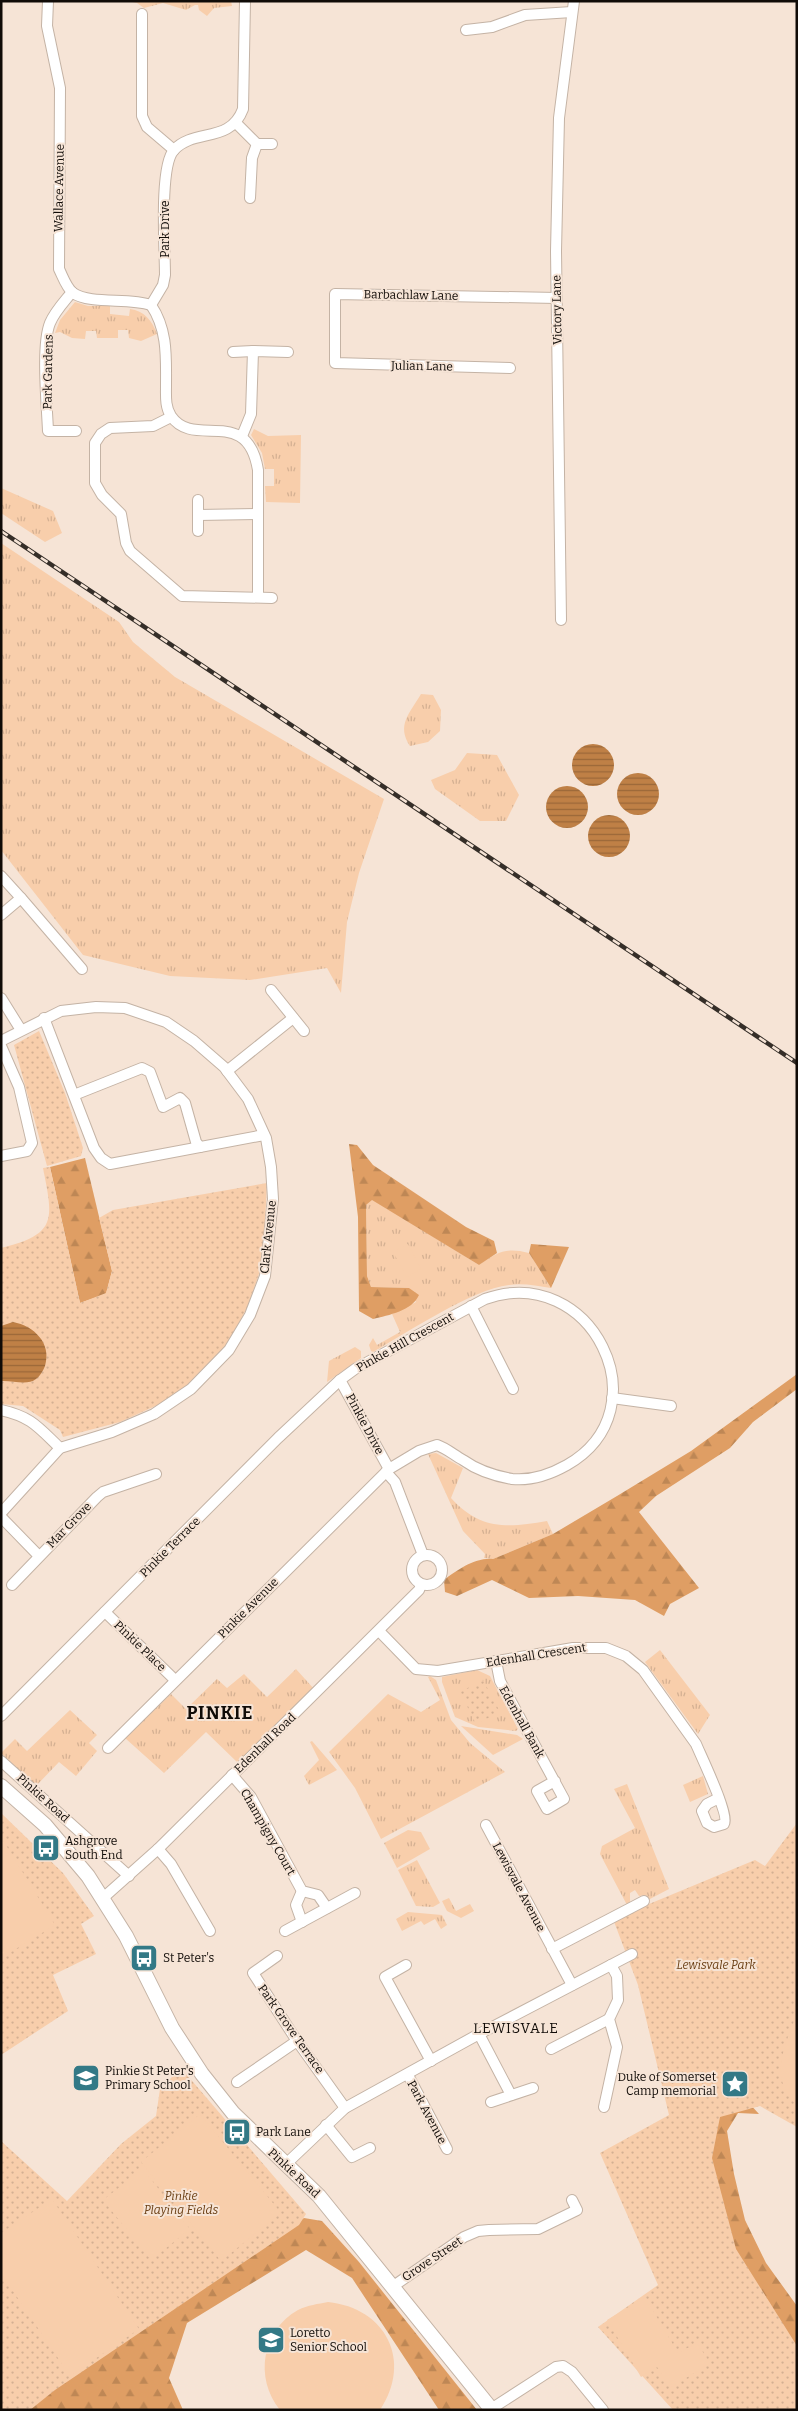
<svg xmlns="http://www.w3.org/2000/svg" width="798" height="2411" viewBox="0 0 798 2411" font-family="Bitter,serif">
  <defs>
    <pattern id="grass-tufts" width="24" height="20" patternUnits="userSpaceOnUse" patternTransform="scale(1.25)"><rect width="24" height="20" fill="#f8ceab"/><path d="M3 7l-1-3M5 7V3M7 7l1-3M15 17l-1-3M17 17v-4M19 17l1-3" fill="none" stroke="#d4b092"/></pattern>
    <pattern id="forest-firs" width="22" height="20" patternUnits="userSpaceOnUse" patternTransform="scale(1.25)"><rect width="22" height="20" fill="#df9e64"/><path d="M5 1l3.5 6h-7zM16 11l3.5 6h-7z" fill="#be8755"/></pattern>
    <pattern id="park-dots" width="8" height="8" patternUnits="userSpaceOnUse" patternTransform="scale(1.25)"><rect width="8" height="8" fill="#f8ceab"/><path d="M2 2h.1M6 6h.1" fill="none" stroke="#d4b092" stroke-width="1.8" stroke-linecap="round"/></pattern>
    <pattern id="water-rules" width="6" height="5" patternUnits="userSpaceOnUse" patternTransform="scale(1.25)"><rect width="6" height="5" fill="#bf8046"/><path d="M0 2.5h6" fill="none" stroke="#9a6738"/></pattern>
  </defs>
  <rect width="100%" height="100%" fill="#f6e4d6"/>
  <!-- grass -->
  <g fill="url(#grass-tufts)">
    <path d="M128 1H231L232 6 214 8 207 16 199 10 198 5H195L186 10 163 3 144 8 137 3Z"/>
    <path d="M75 302 88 306H110V314L129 316 130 309C144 311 152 320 157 334L141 341 129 338 128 330H118V338H97L96 331H86L85 339 72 338 60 332 55 333 60 320Z"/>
    <path d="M254 429 268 436 301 435 300 503 266 502 265 486H274V469H265L262 453 251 435Z"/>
    <path d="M1 488 53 511 62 533 45 542 1 513Z"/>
    <path d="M1 543 119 622 133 642 175 677 384 799 359 873 347 922 341 993 327 968 250 980 170 976 83 955 1 850Z"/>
    <path d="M421 694 433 695 441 710 440 731 428 742 410 746C396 725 410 713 421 694Z"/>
    <path d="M467 753 497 755 519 795 506 821H480L435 789 431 780 455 770Z"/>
    <path d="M372 1199 479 1265C498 1252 506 1247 529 1253L551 1288C537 1286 523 1283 509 1285 472 1289 407 1333 373 1352L371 1351 369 1345 373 1338 377 1345 400 1332 392 1314 416 1302 409 1288 371 1287 367 1276 366 1205Z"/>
    <path d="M355 1347 361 1351V1358L327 1382 329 1361Z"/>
    <path d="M436 1453 463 1468 451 1498C480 1530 507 1528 547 1521L553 1534 493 1559 484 1558 485 1554 463 1531 428 1454Z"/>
    <path d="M660 1650 710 1715 698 1734 645 1662Z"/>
    <path d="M296 1669 314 1689 238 1763 206 1732 164 1773 125 1738 171 1694 186 1709 217 1679 227 1688 244 1674 267 1697Z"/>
    <path d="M477 1670 490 1676 518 1729 516 1731 478 1727 455 1717 442 1682V1677Z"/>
    <path d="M430 1676 436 1680 451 1720 470 1743 505 1772 381 1839 355 1788 329 1752 388 1694 421 1712 440 1700 428 1677Z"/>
    <path d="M70 1710 97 1735 89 1743 97 1751 76 1776 59 1762 36 1786 1 1753 15 1739 27 1751Z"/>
    <path d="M461 1726 517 1735 523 1739 493 1755Z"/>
    <path d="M312 1741 337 1770 309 1785 304 1776 319 1760 310 1742Z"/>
    <path d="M703 1776 708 1794 690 1802 683 1785Z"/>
    <path d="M627 1784 669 1889 648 1900 646 1895 639 1896 635 1890 630 1893V1902L627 1905 600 1854 602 1846 635 1828 614 1789Z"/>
    <path d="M408 1830 421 1832 430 1849 397 1868 384 1843Z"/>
    <path d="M417 1860 440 1903 433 1907 416 1906 398 1870Z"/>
    <path d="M449 1898 456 1911 470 1904 474 1911 461 1918 447 1911 442 1901Z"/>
    <path d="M408 1912 442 1915 447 1925 441 1929 435 1919 424 1925 421 1921 402 1931 396 1919Z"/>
  </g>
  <!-- forest -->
  <g fill="url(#forest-firs)">
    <path d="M349 1144 357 1145 373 1165 466 1227 494 1241 497 1253 479 1265 372 1200 366 1205 367 1276 371 1287 409 1288 419 1295C412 1311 389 1315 373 1319L359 1311 358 1217Z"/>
    <path d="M85 1158 112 1271 106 1294 80 1303 50 1167Z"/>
    <path d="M531 1244 569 1247 551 1288 529 1253Z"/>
    <path d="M797 1374V1389L753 1422 730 1448 656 1496 639 1512 699 1588 670 1604 664 1616 635 1600 578 1596 529 1598 492 1580 457 1596 445 1592 444 1580C457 1570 476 1557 493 1559L553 1534 617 1496 691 1451Z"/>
    <path d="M669 1932 748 2102 759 2114 738 2113 727 2131 734 2174 745 2220 766 2263 797 2306V2397L719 2271Z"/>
    <path d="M304 2218 322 2221 359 2262 477 2410H439L352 2278 306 2250 187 2323 169 2378 183 2410H17L225 2265Z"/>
  </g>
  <!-- park -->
  <g fill="url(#park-dots)">
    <path d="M39 1031 65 1093 83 1148 81 1156 47 1166 14 1045Z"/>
    <path d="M50 1167 80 1303 106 1293 112 1271 99 1218 113 1210 267 1183 263 1262 248 1306 224 1351 173 1398 120 1422 63 1437 60 1430 23 1406 1 1404V1248C58 1234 53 1219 43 1168Z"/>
    <path d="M483 1680 500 1712 476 1724 460 1692Z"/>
    <path d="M1 1813 63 1873 94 1916 81 1924 96 1954 53 1975 68 2011 1 2055Z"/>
    <path d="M797 1823V2127L760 2106 720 2117 712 2158 736 2249 797 2346V2410H673L598 2327 658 2285 600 2153 669 2115 638 1985 613 1919 755 1860 765 1866Z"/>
    <path d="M181 2068 306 2214 299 2225 55 2390 30 2410H1V2141L67 2201 121 2144 156 2116 160 2089Z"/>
  </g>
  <!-- pitch -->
  <g fill="#f8ceab">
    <path d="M408 1244 421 1269 407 1277 393 1252Z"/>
    <path d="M1 1837 55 1925 1 1958Z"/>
    <path d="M797 2017V2106C778 2083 777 2071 786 2043 789 2034 791 2025 797 2017Z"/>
    <path d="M200 2114 281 2213 221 2261 141 2162Z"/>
    <path d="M143 2169 190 2229 151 2260 103 2200Z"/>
    <path d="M52 2199 139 2329 70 2376 1 2273V2233Z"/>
    <path d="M645 2297 678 2353 697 2343 710 2363 670 2388 657 2367 641 2377 607 2320Z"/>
    <path d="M328 2302C386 2308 413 2361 380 2410H280C254 2378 262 2330 298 2310 308 2305 318 2304 328 2302Z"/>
  </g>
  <!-- water -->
  <g fill="url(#water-rules)">
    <circle cx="593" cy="765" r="21"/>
    <circle cx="638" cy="794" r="21"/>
    <circle cx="567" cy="807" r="21"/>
    <circle cx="609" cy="836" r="21"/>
    <path d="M13 1322C34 1326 52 1343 45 1366 43 1371 40 1376 36 1379 27 1386 12 1380 1 1381V1326Z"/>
  </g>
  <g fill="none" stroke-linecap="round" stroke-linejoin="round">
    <!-- minor casing -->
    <g stroke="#c4b3a5" stroke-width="12">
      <g id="minor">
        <path d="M48 1 47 26 60 88 59 269C63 277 66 287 73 293 91 305 129 297 151 305"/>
        <path d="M142 14V116L147 127 174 150"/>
        <path d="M466 30 492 27 525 15 572 12"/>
        <path d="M236 123 257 144H272"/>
        <path d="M250 198 252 158 257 144"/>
        <path d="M72 292C64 302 55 311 50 323 41 345 47 405 48 431H76"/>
        <path d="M151 305C168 330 166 358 166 386 166 396 165 407 171 416 194 450 247 404 258 470V597"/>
        <path d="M151 305 163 285 165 275C165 250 159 166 174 150 194 128 230 144 243 109L245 1"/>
        <path d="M233 352 253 351"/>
        <path d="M510 368 335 363V294L557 298"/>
        <path d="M171 417 153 426 110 428 101 434 95 443V483L102 495 121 514 126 543 130 551 182 596 272 598"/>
        <path d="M242 436 251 414 253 351 288 352"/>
        <path d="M198 500V531"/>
        <path d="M198 515 258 514"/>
        <path d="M561 620 556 251 559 118 574 1"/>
        <path d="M1 876 21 898 1 915"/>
        <path d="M21 898 82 969"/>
        <path d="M271 990 304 1031"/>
        <path d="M1 998 21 1030"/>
        <path d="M44 1018 94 1148 101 1158 110 1164 264 1135"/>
        <path d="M1 1041 61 1011 96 1007 125 1008 166 1022 194 1041 224 1067 248 1099 266 1138 271 1167 273 1199 265 1276 250 1315 229 1350 191 1389 154 1414 112 1432 60 1448 1 1513"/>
        <path d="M1 1046 19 1087 32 1143 27 1151 1 1156"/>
        <path d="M227 1071 293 1018"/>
        <path d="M74 1095 142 1068 150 1072 163 1107 180 1098 185 1103 196 1142 200 1147"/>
        <path d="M471 1306 513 1389"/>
        <path d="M340 1380 389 1469"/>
        <path d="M612 1398 671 1406"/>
        <path d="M1 1410C32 1417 38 1427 60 1448"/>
        <path d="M386 1472 395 1482 423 1555"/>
        <path d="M1 1517 39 1556"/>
        <circle cx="427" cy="1570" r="15"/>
        <path d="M12 1585 97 1497 103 1492 156 1474"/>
        <path d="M105 1612 175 1680"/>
        <path d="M379 1631 416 1669 438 1671 573 1648H606L626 1656 643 1670 696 1744C701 1756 730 1816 724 1824L714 1827 707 1823 702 1811 707 1804 719 1798"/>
        <path d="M496 1661 500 1681 564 1799 547 1809 537 1791 555 1781"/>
        <path d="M1 1716 278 1438 340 1380 355 1369 485 1299C591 1261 665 1409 567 1465 551 1474 531 1481 512 1479 495 1476 477 1470 463 1460 454 1455 446 1448 437 1445L419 1451 389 1469 108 1748"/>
        <path d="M1 1761 129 1876"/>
        <path d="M232 1775 251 1797 302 1891 318 1895 327 1908"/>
        <path d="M486 1825 572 1985"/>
        <path d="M158 1849 171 1864 210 1931"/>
        <path d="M103 1898 158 1849 419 1590 421 1585"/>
        <path d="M302 1922 296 1905 302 1891"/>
        <path d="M285 1931 355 1893"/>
        <path d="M552 1949 644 1901"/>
        <path d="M277 1956 253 1973 295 2038 345 2108"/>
        <path d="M406 1965 385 1977 431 2061"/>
        <path d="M479 2034 511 2095"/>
        <path d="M551 2049 609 2019"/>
        <path d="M408 2075 447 2149"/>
        <path d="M237 2082 297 2041"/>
        <path d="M491 2102 533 2088"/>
        <path d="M604 2107 617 2047 609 2019 618 2000 617 1976 611 1965"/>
        <path d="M326 2125 352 2157 370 2148"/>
        <path d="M286 2164 345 2108 479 2034 632 1954"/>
        <path d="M392 2287 464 2237 478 2231 489 2230 538 2229 577 2210 572 2200"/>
        <path d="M491 2409 556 2367 563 2366 572 2372 603 2410"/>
      </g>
    </g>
    <!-- secondary casing -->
    <g stroke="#c4b3a5" stroke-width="16">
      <path id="secondary" d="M1 1786 45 1825 88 1876 126 1936 172 2028 202 2074 233 2113 319 2196 492 2410"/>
    </g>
    <!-- minor -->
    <use href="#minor" stroke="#fff" stroke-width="10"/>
    <!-- secondary -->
    <use href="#secondary" stroke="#fff" stroke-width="14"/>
    <!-- rail casing -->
    <g stroke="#352e28" stroke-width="4.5">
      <path id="rail" d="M1 531 797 1063"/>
    </g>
    <!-- rail -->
    <use href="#rail" stroke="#f6e4d6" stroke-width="2.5" stroke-dasharray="8" stroke-linecap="butt"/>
  </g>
  <!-- icons -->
  <defs>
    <g id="bus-square" transform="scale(1.4375)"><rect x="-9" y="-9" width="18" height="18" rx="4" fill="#337986" stroke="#f6e4d6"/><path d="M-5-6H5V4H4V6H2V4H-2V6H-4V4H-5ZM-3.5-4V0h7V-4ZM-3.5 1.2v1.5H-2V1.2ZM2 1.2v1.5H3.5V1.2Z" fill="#fff"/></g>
    <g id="school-square" transform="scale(1.4375)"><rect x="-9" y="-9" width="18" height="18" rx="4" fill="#337986" stroke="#f6e4d6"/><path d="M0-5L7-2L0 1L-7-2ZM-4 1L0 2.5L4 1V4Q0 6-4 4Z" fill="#fff"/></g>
    <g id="sight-square" transform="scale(1.4375)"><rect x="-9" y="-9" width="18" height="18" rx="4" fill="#337986" stroke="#f6e4d6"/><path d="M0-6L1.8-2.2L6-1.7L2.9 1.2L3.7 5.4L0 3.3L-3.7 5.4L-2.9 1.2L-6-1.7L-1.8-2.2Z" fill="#fff"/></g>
  </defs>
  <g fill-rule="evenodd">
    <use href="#bus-square" x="46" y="1848"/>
    <use href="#bus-square" x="144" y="1958"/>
    <use href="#school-square" x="86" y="2078"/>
    <use href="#sight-square" x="735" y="2084"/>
    <use href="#bus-square" x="237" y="2132"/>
    <use href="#school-square" x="271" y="2340"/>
  </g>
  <g text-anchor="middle" stroke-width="4" stroke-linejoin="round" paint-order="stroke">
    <!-- street labels -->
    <g font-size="12" fill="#100b07" stroke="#f6e4d6">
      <text transform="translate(59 188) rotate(-89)" y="4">Wallace Avenue</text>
      <text transform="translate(165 229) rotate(-90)" y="4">Park Drive</text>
      <text transform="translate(411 295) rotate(1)" y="4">Barbachlaw Lane</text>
      <text transform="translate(557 310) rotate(-91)" y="4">Victory Lane</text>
      <text transform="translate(422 366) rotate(1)" y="4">Julian Lane</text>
      <text transform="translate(48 372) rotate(-89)" y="4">Park Gardens</text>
      <text transform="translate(268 1237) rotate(-84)" y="4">Clark Avenue</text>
      <text transform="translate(405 1342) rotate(-29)" y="4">Pinkie Hill Crescent</text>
      <text transform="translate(365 1424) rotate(62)" y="4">Pinkie Drive</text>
      <text transform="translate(69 1525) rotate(-46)" y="4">Mar Grove</text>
      <text transform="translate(170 1547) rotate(-45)" y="4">Pinkie Terrace</text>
      <text transform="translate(248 1608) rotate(-45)" y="4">Pinkie Avenue</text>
      <text transform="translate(140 1646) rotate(44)" y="4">Pinkie Place</text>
      <text transform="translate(536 1655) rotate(-9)" y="4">Edenhall Crescent</text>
      <text transform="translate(522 1722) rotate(61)" y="4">Edenhall Bank</text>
      <text transform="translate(265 1743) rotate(-44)" y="4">Edenhall Road</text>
      <text transform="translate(43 1798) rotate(42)" y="4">Pinkie Road</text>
      <text transform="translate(268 1832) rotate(60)" y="4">Champigny Court</text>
      <text transform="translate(519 1887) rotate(62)" y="4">Lewisvale Avenue</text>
      <text transform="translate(291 2029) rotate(55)" y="4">Park Grove Terrace</text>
      <text transform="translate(427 2112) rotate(62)" y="4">Park Avenue</text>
      <text transform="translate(294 2173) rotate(43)" y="4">Pinkie Road</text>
      <text transform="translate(432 2259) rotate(-34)" y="4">Grove Street</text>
    </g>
    <!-- poi labels -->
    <g font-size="12" fill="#100b07" stroke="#f6e4d6" text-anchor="start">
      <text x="65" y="1845">Ashgrove<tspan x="65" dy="14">South End</tspan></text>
      <text x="163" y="1962">St Peter's</text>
      <text x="105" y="2075">Pinkie St Peter's<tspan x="105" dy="14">Primary School</tspan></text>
      <text x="716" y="2081" text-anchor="end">Duke of Somerset<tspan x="716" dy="14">Camp memorial</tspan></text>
      <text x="256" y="2136">Park Lane</text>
      <text x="290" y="2337">Loretto<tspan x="290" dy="14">Senior School</tspan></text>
    </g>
    <!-- park labels -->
    <g font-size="12" font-style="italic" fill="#6d4116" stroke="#f6e4d6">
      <text x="716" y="1969">Lewisvale Park</text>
      <text x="181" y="2200">Pinkie<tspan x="181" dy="14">Playing Fields</tspan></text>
    </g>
    <!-- neighbourhood labels -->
    <g font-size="14" letter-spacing="1" fill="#100b07" stroke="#f6e4d6">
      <text x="516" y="2033">LEWISVALE</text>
    </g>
    <!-- district labels -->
    <g font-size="18" font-weight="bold" letter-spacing="1" fill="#100b07" stroke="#f6e4d6">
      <text x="220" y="1719">PINKIE</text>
    </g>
  </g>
  <!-- border -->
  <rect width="798" height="2411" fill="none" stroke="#100b07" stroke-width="5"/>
</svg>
